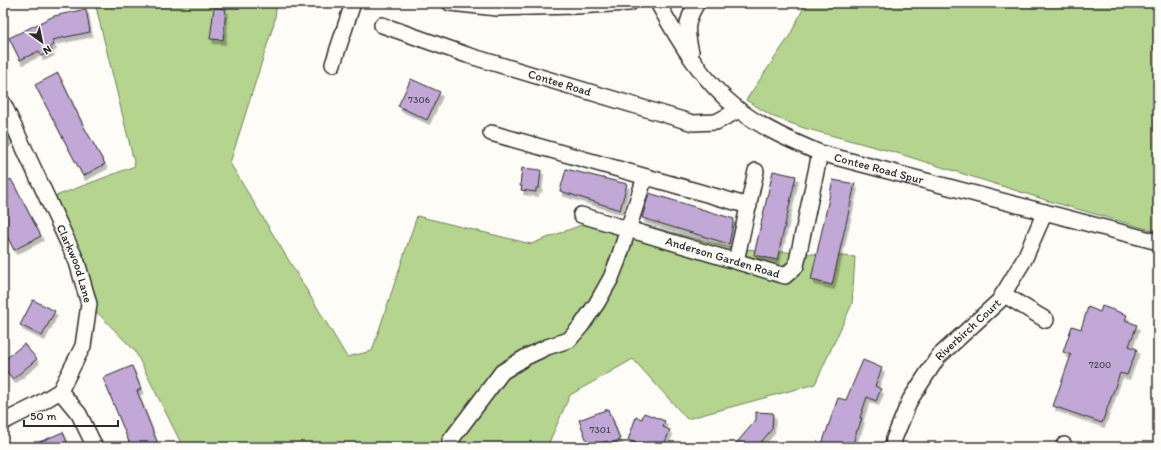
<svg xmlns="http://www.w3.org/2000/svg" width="1161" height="450" viewBox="0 0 1161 450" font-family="Itim,sans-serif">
  <defs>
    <filter id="shadow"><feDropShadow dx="2.5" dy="4.5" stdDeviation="0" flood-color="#0004"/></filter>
  </defs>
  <rect width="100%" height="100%" fill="#fdfcf7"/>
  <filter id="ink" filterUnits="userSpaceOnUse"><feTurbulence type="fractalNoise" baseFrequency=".025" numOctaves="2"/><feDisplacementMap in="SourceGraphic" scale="8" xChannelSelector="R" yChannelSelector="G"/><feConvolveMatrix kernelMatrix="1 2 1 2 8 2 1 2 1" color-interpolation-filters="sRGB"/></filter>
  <g filter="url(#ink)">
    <!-- green -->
    <g fill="#b5d58e" stroke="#70805c">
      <path d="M95 3 277 4 274 23 230 163 347 357 372 351 417 216 531 244 608 215 730 248 855 257 852 304 815 384 687 419 633 359 570 395 547 447H183L135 351 89 304 48 199 135 166Z"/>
      <path d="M806 3H1158V232L1049 201 897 153 804 128 774 117 746 100 789 37Z"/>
      <path d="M3 103 19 136 3 153Z"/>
    </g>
    <!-- building -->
    <g fill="#c1a8d6" stroke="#2b2b2b" filter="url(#shadow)">
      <path d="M214 8 226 9 223 40 210 39Z"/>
      <path d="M86 9 90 32 52 40 54 45 50 47 52 51 41 56 39 51 20 60 9 38 54 16Z"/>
      <path d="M58 73 84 127 105 164 83 176 35 85Z"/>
      <path d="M411 79 440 92 427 120 398 106Z"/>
      <path d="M522 168 541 170 539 188H536V192L521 190 522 186H520Z"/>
      <path d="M566 169 627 184 620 210 560 191Z"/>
      <path d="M773 171 796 176 777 260 754 255Z"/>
      <path d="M11 179 41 236 14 250 3 228V184Z"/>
      <path d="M833 180 855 184 832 285 811 280Z"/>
      <path d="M649 193 734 219 729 244 642 218Z"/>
      <path d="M33 300 55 311 42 336 20 325Z"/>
      <path d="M1102 306 1127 315 1125 320 1137 325 1129 346 1137 349 1127 375 1120 373 1102 423 1053 406 1071 355 1063 352 1072 326 1081 329 1088 307 1100 312Z"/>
      <path d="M24 344 37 359 13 379 3 367V361Z"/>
      <path d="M863 360 882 368 875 386 881 389 876 401 867 397 860 418H862L858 430H857L852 447H823L824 444H822L838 398 846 400Z"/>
      <path d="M132 366 141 389 137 391 159 447H131L103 378Z"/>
      <path d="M608 409 610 416 611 415 620 440 608 444 607 441 589 447 579 420Z"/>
      <path d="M756 412 773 413 772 429 757 447H733L756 420Z"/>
      <path d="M644 413 665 421 663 427 670 430 663 447H654L642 443 641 445 628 440 636 417 642 419Z"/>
      <path d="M63 432 69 447H28Z"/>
    </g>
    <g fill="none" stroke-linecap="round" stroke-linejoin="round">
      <!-- minor casing -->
      <g stroke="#2b2b2b" stroke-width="18">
        <g id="minor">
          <path d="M450 3 497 8 576 6 630 3"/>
          <path id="s1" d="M658 3C679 42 703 82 739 110 764 129 792 141 820 153L1158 242"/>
          <path id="s2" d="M382 25 467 55 693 123 716 122 739 110"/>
          <path d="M691 52C686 31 685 22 697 3"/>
          <path d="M333 64 353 3"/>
          <path id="s3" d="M3 103 77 262 89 304 83 346 60 391 37 405 3 422"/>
          <path d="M491 133 749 206"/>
          <path id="s4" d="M581 215 785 276 796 266 820 153"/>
          <path d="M736 261 756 171"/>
          <path d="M1003 294 1046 320"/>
          <path d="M60 391 79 414 95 447"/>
          <path d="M450 441 502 372 526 357 547 347 569 340 581 326 597 303 611 278 618 260 645 177"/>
          <path id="s5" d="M893 447 894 439 910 400 938 357 999 301 1024 260 1045 212"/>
          <path d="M1063 447 1064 445"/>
        </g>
      </g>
      <!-- minor -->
      <use href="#minor" stroke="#fdfcf7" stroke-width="15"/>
    </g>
  </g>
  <g text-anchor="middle" stroke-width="3" stroke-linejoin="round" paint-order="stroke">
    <!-- number labels -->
    <g font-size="10" fill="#504a56">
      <text x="419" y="103">7306</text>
      <text x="1100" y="368">7200</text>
      <text x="600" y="433">7301</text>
    </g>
    <!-- street labels -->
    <g font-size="12" fill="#2b2b2b" stroke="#fdfcf7">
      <text dy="4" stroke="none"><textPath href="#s2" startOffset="187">Contee Road</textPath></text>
      <text dy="4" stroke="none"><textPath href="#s1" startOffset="288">Contee Road Spur</textPath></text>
      <text dy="4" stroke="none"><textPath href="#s4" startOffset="148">Anderson Garden Road</textPath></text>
      <text dy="4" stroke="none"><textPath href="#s3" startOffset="176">Clarkwood Lane</textPath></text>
      <text dy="4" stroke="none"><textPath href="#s5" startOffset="142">Riverbirch Court</textPath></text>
    </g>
  </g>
  <!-- margin -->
  <rect width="1161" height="450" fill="none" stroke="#fdfcf7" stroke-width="16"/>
  <rect x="8" y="8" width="1145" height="434" fill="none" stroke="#2b2b2b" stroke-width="1.5" filter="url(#ink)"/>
  <!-- north arrow -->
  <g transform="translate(42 42) rotate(147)" stroke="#fdfcf7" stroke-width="3" paint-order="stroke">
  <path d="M0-3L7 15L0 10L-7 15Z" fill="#2b2b2b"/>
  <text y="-6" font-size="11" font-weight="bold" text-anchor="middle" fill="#2b2b2b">N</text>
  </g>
  <!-- scale -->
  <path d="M24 420v6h94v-6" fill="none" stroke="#2b2b2b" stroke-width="2"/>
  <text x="30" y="420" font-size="12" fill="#2b2b2b" stroke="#fdfcf7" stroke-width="3" paint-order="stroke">50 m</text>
</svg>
